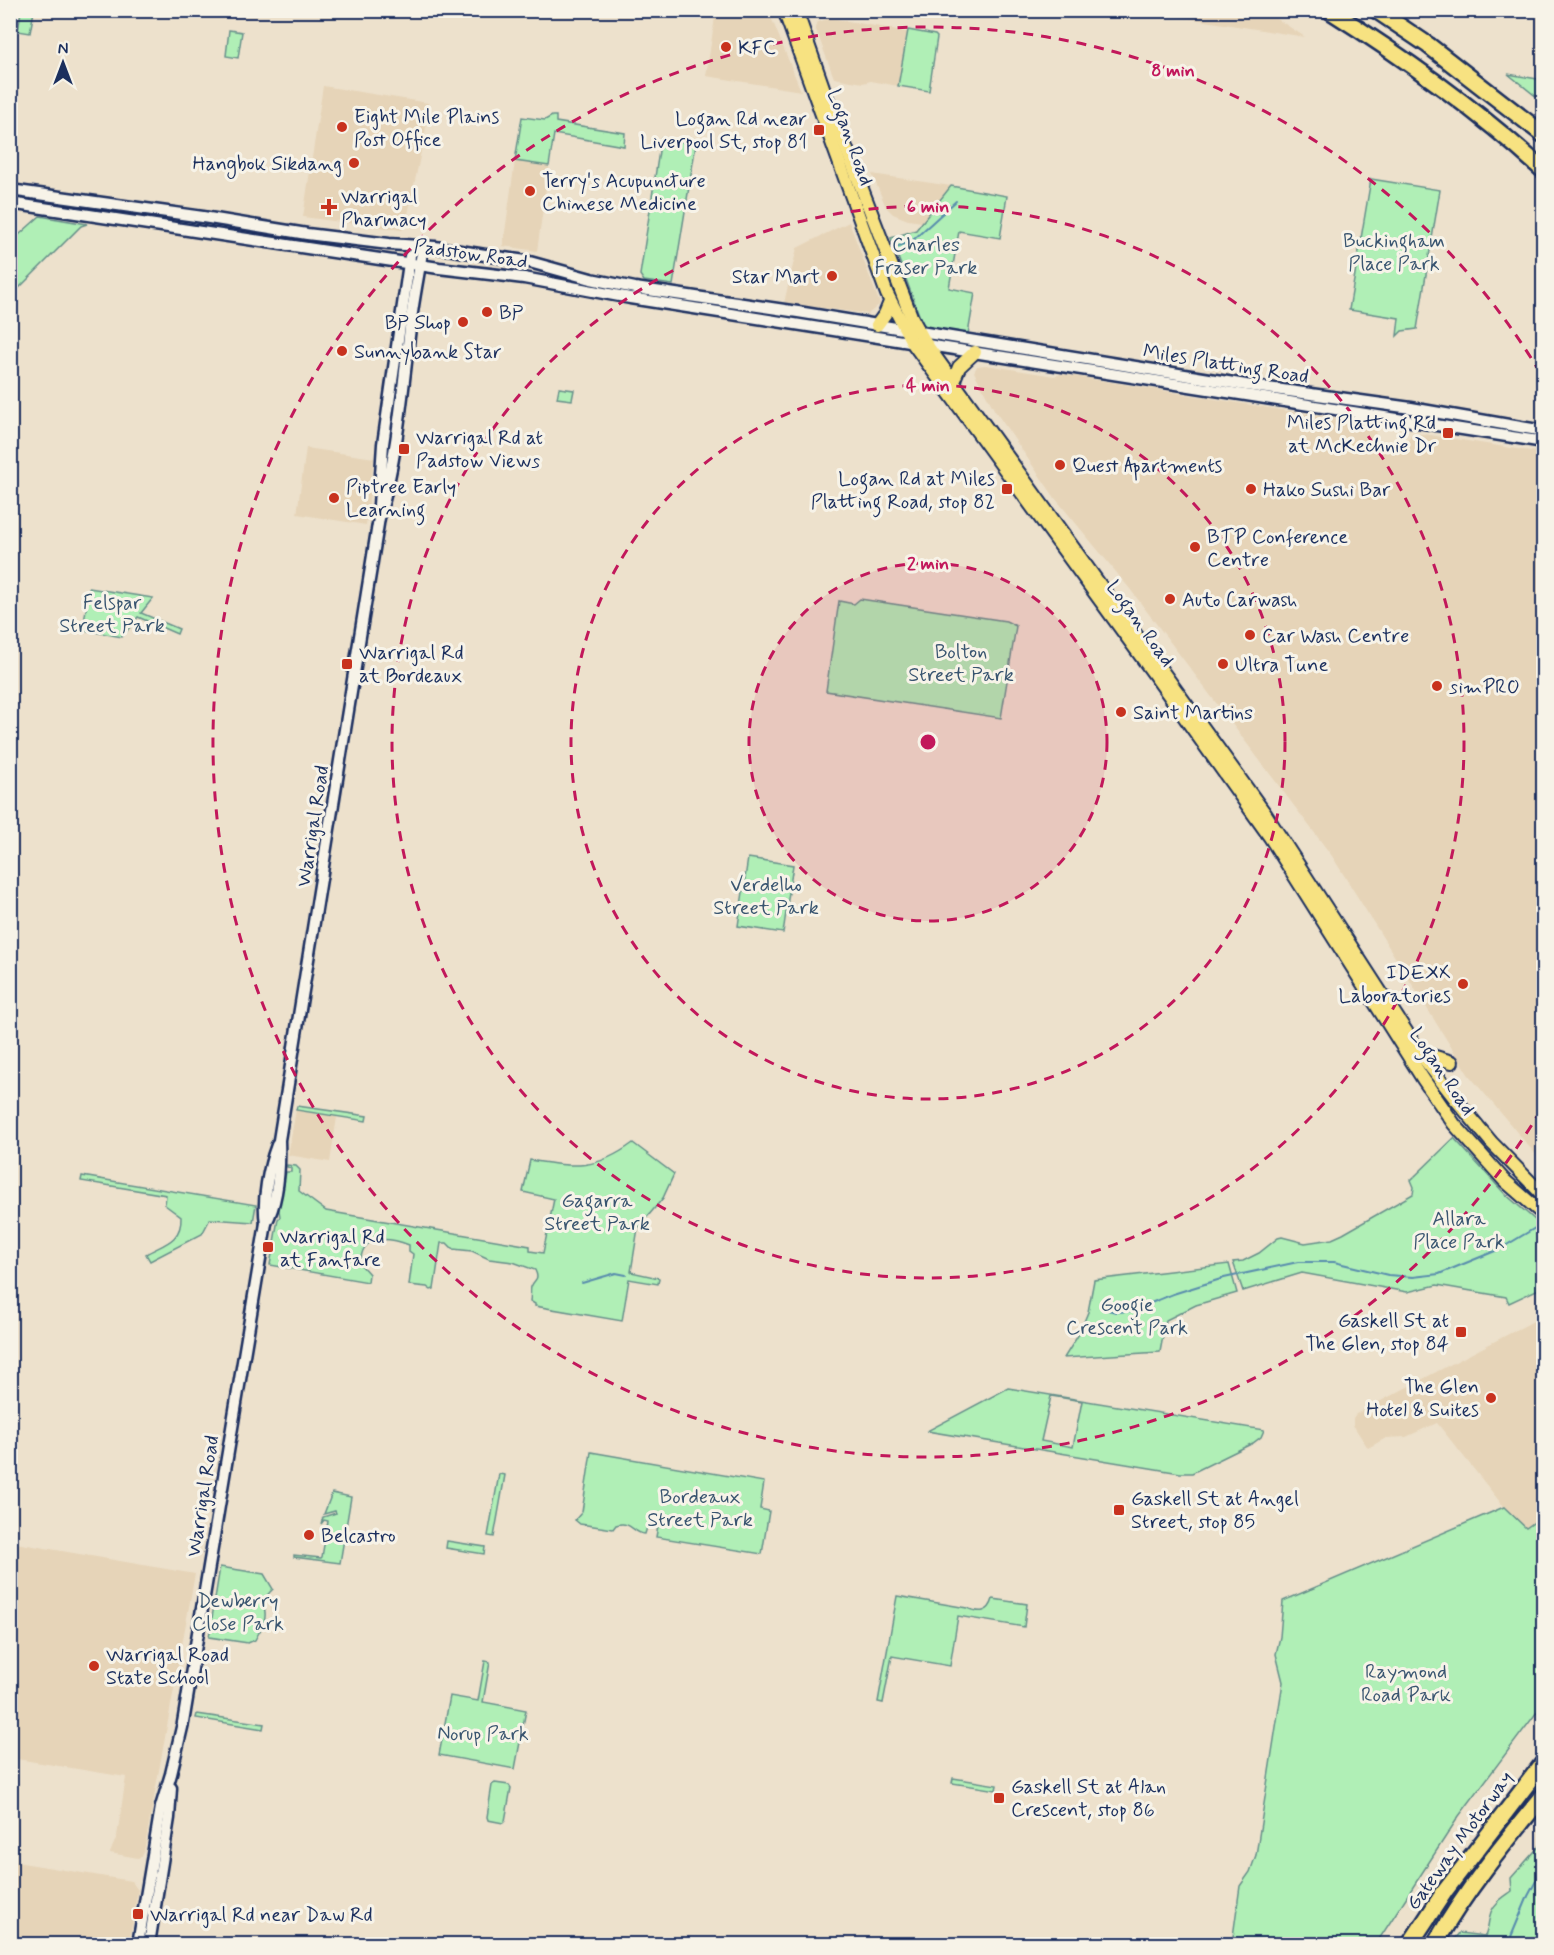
<svg xmlns="http://www.w3.org/2000/svg" width="1554" height="1955" viewBox="0 0 1554 1955" font-family="Mynerve,sans-serif">
  <rect width="100%" height="100%" fill="#ede1cc"/>
  <filter id="ink" filterUnits="userSpaceOnUse"><feTurbulence type="fractalNoise" baseFrequency=".0167" numOctaves="2"/><feDisplacementMap in="SourceGraphic" scale="12" xChannelSelector="R" yChannelSelector="G"/><feConvolveMatrix kernelMatrix="1 2 1 2 8 2 1 2 1" color-interpolation-filters="sRGB"/></filter>
  <g filter="url(#ink)">
    <!-- built -->
    <g fill="#e6d4b8">
      <path d="M716 11 769 12 801 91 706 76Z"/>
      <path d="M1143 11H1265L1305 37Z"/>
      <path d="M831 18 908 32 898 86 871 81 863 83 834 78 815 27 818 22Z"/>
      <path d="M323 86 428 103V118L406 224 402 230 303 217Z"/>
      <path d="M515 161 549 166 537 251 503 246Z"/>
      <path d="M872 174 951 186 922 222 908 220 893 214 886 207Z"/>
      <path d="M849 222 880 304 868 314 784 303 797 248Z"/>
      <path d="M986 365 1054 376 1061 374 1368 424 1375 431 1378 440 1405 443 1411 435 1424 434 1543 453V1163L1468 1074 1332 856 1130 589 1055 498 995 411 974 372 977 366Z"/>
      <path d="M306 448 374 458 366 525 297 514Z"/>
      <path d="M296 1110 337 1117 330 1162 288 1155Z"/>
      <path d="M1543 1316V1516L1526 1528 1504 1507 1437 1423 1406 1437 1386 1438 1368 1448 1353 1425V1418L1356 1414Z"/>
      <path d="M10 1542 195 1574 144 1852 142 1856 138 1858 110 1853 117 1836 126 1777 11 1758Z"/>
      <path d="M10 1861 131 1881 138 1890 129 1944H11Z"/>
    </g>
    <!-- green -->
    <g fill="#b0efb6" stroke="#668f8a" stroke-width="1.5" fill-rule="evenodd">
      <path d="M21 11H34L30 33 18 31Z"/>
      <path d="M229 30 242 32 238 58 226 56Z"/>
      <path d="M908 30 935 35 937 37 929 91 898 86Z"/>
      <path d="M1508 74 1543 80V102Z"/>
      <path d="M552 116H556V122L625 133 624 146 554 134 549 166 515 161 522 117 545 120Z"/>
      <path d="M661 138 696 144 673 285 644 281 640 275Z"/>
      <path d="M1371 179 1440 190 1417 329 1402 331 1397 336 1399 318 1349 310Z"/>
      <path d="M951 186 1007 196 1000 238 959 231 949 288 975 293 968 334 928 327 922 323 891 238 916 230Z"/>
      <path d="M40 216 87 224 81 226 11 296V242Z"/>
      <path d="M559 388 574 390 572 400 557 398Z"/>
      <path d="M89 588 153 598 141 613 179 629 177 634 138 617 122 637 83 630Z"/>
      <path d="M860 599 1006 621 1016 626 1001 718 826 691 839 601 854 604Z"/>
      <path d="M748 858 793 865 783 933 738 926Z"/>
      <path d="M297 1106 367 1116 366 1121 296 1110Z"/>
      <path d="M1454 1138 1504 1193 1543 1227V1287L1509 1303 1506 1297 1437 1285 1407 1292 1302 1273 1243 1291 1233 1262 1243 1261 1259 1253 1278 1238 1282 1237 1305 1243 1332 1239 1343 1234 1413 1194 1414 1187 1411 1180Z"/>
      <path d="M633 1143 674 1174 663 1198 638 1228 631 1272 659 1278 658 1284 629 1279 622 1321 535 1306V1304L530 1301C531 1297 530 1290 531 1287 534 1278 540 1281 535 1270L513 1262 489 1259 472 1251 453 1249 447 1243H441L434 1289 431 1290 427 1287 409 1285 413 1254 409 1251V1245C388 1237 359 1234 361 1265L369 1274 368 1282 270 1265 278 1219 280 1217 279 1210 281 1190 283 1189 286 1172H291V1168L287 1167V1165L296 1166 300 1170 299 1191 326 1211 530 1246V1251L543 1253 554 1199 523 1192 530 1160C574 1167 595 1171 633 1143Z"/>
      <path d="M82 1176 256 1205 253 1222 210 1219 202 1234 150 1261 146 1254C164 1244 182 1241 181 1217L165 1205 166 1195 81 1181Z"/>
      <path d="M1229 1264 1237 1293 1196 1305 1166 1320 1160 1352 1064 1358 1079 1334 1088 1312 1094 1280Z"/>
      <path d="M1008 1388 1264 1430 1261 1437 1253 1443 1192 1473H1180L927 1431ZM1051 1396 1082 1401 1073 1447 1041 1441Z"/>
      <path d="M591 1452 764 1482 760 1509 769 1511 762 1554 656 1537 658 1526 648 1524 645 1534C633 1534 631 1520 616 1525L613 1529 580 1524 575 1520 582 1512Z"/>
      <path d="M499 1474 505 1475 494 1537 488 1536Z"/>
      <path d="M332 1493 351 1497 340 1563 294 1557V1555L321 1558 322 1557 328 1521 324 1520 321 1524 323 1517 336 1513 335 1511 324 1514Z"/>
      <path d="M1504 1507 1526 1528 1543 1516V1704L1459 1816 1376 1944H1232L1240 1886 1250 1872 1256 1855 1283 1682 1276 1654 1280 1637 1283 1601Z"/>
      <path d="M447 1541 485 1547 484 1554 446 1548Z"/>
      <path d="M220 1567 264 1574 273 1589C256 1605 269 1607 264 1622 262 1628 258 1634 255 1640L248 1643 209 1637Z"/>
      <path d="M897 1596 967 1608C979 1613 989 1614 993 1599L1027 1604 1024 1627 958 1616 950 1666 892 1656 883 1703 878 1702Z"/>
      <path d="M485 1661 490 1662 483 1702 526 1710 515 1769 439 1755 450 1696 478 1701Z"/>
      <path d="M197 1714 264 1724 263 1729 196 1718Z"/>
      <path d="M953 1778 997 1785 996 1790 952 1783Z"/>
      <path d="M495 1783 509 1785 511 1788 505 1821 503 1823 488 1820 487 1817 492 1785Z"/>
      <path d="M1543 1842V1935L1536 1936 1531 1942 1543 1944H1450L1459 1933 1485 1936C1489 1928 1488 1920 1491 1912 1495 1902 1504 1897 1512 1891L1511 1878Z"/>
    </g>
    <g fill="none" stroke-linecap="round" stroke-linejoin="round">
      <!-- stream -->
      <g stroke="#598dad" stroke-width="2">
        <path d="M894 248 912 241 956 201"/>
        <path d="M582 1283 616 1273 626 1275"/>
        <path d="M1104 1309 1116 1312 1131 1311 1173 1294 1224 1278 1298 1262H1334L1388 1275 1413 1277 1439 1274 1500 1249 1540 1225"/>
        <path d="M1508 1944 1528 1896 1544 1866"/>
      </g>
      <!-- secondary casing -->
      <g stroke="#1b2f5e" stroke-width="15">
        <g id="secondary">
          <path d="M10 190 203 217 307 234 389 244 435 247 504 258 526 261 591 279 635 288 798 312 1246 385 1411 408 1544 431"/>
          <path d="M10 203 439 268 524 278 630 298 1544 442"/>
          <path d="M379 505 383 444 410 256"/>
          <path d="M266 1223C279 1199 280 1166 279 1140L379 518C398 454 402 393 410 328 413 300 419 273 423 246"/>
          <path d="M138 1944 161 1807 171 1774 183 1723 266 1223C262 1200 269 1166 277 1145"/>
          <path d="M149 1944 169 1818 171 1788"/>
        </g>
      </g>
      <!-- primary casing -->
      <g stroke="#1b2f5e" stroke-width="16">
        <g id="primary">
          <path d="M784 10 887 294 912 342 1154 674 1270 837 1423 1079 1454 1124 1504 1180 1544 1215"/>
          <path d="M796 10 825 93 904 298 911 316 926 344 1266 815 1422 1056 1457 1101 1492 1143 1544 1196"/>
          <path d="M877 325 885 314 890 302"/>
          <path d="M953 382 959 367 975 352"/>
          <path d="M1422 1056H1432L1452 1062"/>
        </g>
      </g>
      <!-- motorway casing -->
      <g stroke="#1b2f5e" stroke-width="20">
        <g id="motorway">
          <path d="M1329 10C1405 58 1478 110 1544 171"/>
          <path d="M1376 10 1428 45 1544 135"/>
          <path d="M1410 1944 1445 1891 1544 1762"/>
          <path d="M1435 1944C1465 1891 1505 1842 1544 1795"/>
        </g>
      </g>
      <!-- secondary -->
      <use href="#secondary" stroke="#f7f3e8" stroke-width="10"/>
      <!-- primary -->
      <use href="#primary" stroke="#f7e281" stroke-width="12"/>
      <!-- motorway -->
      <use href="#motorway" stroke="#f7e281" stroke-width="15"/>
    </g>
  </g>
  <!-- distance rings -->
  <circle cx="928" cy="742" r="179" fill="#c2185b" fill-opacity=".12"/>
  <g fill="none" stroke="#c2185b" stroke-width="3" stroke-dasharray="10 8">
    <circle cx="928" cy="742" r="179"/>
    <circle cx="928" cy="742" r="357"/>
    <circle cx="928" cy="742" r="536"/>
    <path d="M1541 1110A715 715 0 1 1 1541 374"/>
  </g>
  <!-- markers -->
  <g fill="#c8321e" stroke="#f7f3e8" stroke-width="2">
    <circle cx="726" cy="47" r="6"/>
    <circle cx="342" cy="127" r="6"/>
    <rect x="813" y="124" width="12" height="12" rx="3"/>
    <circle cx="354" cy="163" r="6"/>
    <circle cx="530" cy="191" r="6"/>
    <path d="M326 198h6v6h6v6h-6v6h-6v-6h-6v-6h6z"/>
    <circle cx="832" cy="276" r="6"/>
    <circle cx="487" cy="312" r="6"/>
    <circle cx="463" cy="322" r="6"/>
    <circle cx="342" cy="351" r="6"/>
    <rect x="1442" y="427" width="12" height="12" rx="3"/>
    <rect x="398" y="443" width="12" height="12" rx="3"/>
    <circle cx="1060" cy="465" r="6"/>
    <rect x="1001" y="483" width="12" height="12" rx="3"/>
    <circle cx="1251" cy="489" r="6"/>
    <circle cx="334" cy="498" r="6"/>
    <circle cx="1195" cy="547" r="6"/>
    <circle cx="1170" cy="599" r="6"/>
    <circle cx="1250" cy="635" r="6"/>
    <rect x="341" y="658" width="12" height="12" rx="3"/>
    <circle cx="1223" cy="664" r="6"/>
    <circle cx="1437" cy="686" r="6"/>
    <circle cx="1121" cy="712" r="6"/>
    <circle cx="1463" cy="984" r="6"/>
    <rect x="262" y="1241" width="12" height="12" rx="3"/>
    <rect x="1455" y="1326" width="12" height="12" rx="3"/>
    <circle cx="1491" cy="1398" r="6"/>
    <rect x="1113" y="1504" width="12" height="12" rx="3"/>
    <circle cx="309" cy="1535" r="6"/>
    <circle cx="94" cy="1666" r="6"/>
    <rect x="993" y="1792" width="12" height="12" rx="3"/>
    <rect x="132" y="1908" width="12" height="12" rx="3"/>
  </g>
  <g text-anchor="middle" stroke-width="6" stroke-linejoin="round" paint-order="stroke">
    <!-- poi labels -->
    <g font-size="20" fill="#1b2f5e" stroke="#f7f3e8" text-anchor="start">
      <text x="738" y="54">KFC</text>
      <text x="354" y="123">Eight Mile Plains<tspan x="354" dy="23">Post Office</tspan></text>
      <text x="807" y="125" text-anchor="end">Logan Rd near<tspan x="807" dy="23">Liverpool St, stop 81</tspan></text>
      <text x="342" y="170" text-anchor="end">Hangbok Sikdang</text>
      <text x="542" y="187">Terry's Acupuncture<tspan x="542" dy="23">Chinese Medicine</tspan></text>
      <text x="341" y="203">Warrigal<tspan x="341" dy="23">Pharmacy</tspan></text>
      <text x="820" y="283" text-anchor="end">Star Mart</text>
      <text x="499" y="319">BP</text>
      <text x="451" y="329" text-anchor="end">BP Shop</text>
      <text x="354" y="358">Sunnybank Star</text>
      <text x="1436" y="429" text-anchor="end">Miles Platting Rd<tspan x="1436" dy="23">at McKechnie Dr</tspan></text>
      <text x="416" y="444">Warrigal Rd at<tspan x="416" dy="23">Padstow Views</tspan></text>
      <text x="1072" y="472">Quest Apartments</text>
      <text x="995" y="485" text-anchor="end">Logan Rd at Miles<tspan x="995" dy="23">Platting Road, stop 82</tspan></text>
      <text x="346" y="493">Piptree Early<tspan x="346" dy="23">Learning</tspan></text>
      <text x="1263" y="496">Hako Sushi Bar</text>
      <text x="1207" y="543">BTP Conference<tspan x="1207" dy="23">Centre</tspan></text>
      <text x="1182" y="606">Auto Carwash</text>
      <text x="1262" y="642">Car Wash Centre</text>
      <text x="359" y="659">Warrigal Rd<tspan x="359" dy="23">at Bordeaux</tspan></text>
      <text x="1235" y="671">Ultra Tune</text>
      <text x="1449" y="693">simPRO</text>
      <text x="1133" y="719">Saint Martins</text>
      <text x="1451" y="979" text-anchor="end">IDEXX<tspan x="1451" dy="23">Laboratories</tspan></text>
      <text x="280" y="1243">Warrigal Rd<tspan x="280" dy="23">at Fanfare</tspan></text>
      <text x="1449" y="1327" text-anchor="end">Gaskell St at<tspan x="1449" dy="23">The Glen, stop 84</tspan></text>
      <text x="1479" y="1393" text-anchor="end">The Glen<tspan x="1479" dy="23">Hotel &amp; Suites</tspan></text>
      <text x="1131" y="1505">Gaskell St at Angel<tspan x="1131" dy="23">Street, stop 85</tspan></text>
      <text x="321" y="1542">Belcastro</text>
      <text x="106" y="1661">Warrigal Road<tspan x="106" dy="23">State School</tspan></text>
      <text x="1011" y="1793">Gaskell St at Alan<tspan x="1011" dy="23">Crescent, stop 86</tspan></text>
      <text x="150" y="1921">Warrigal Rd near Daw Rd</text>
    </g>
    <!-- street labels -->
    <g font-size="20" fill="#1b2f5e" stroke="#f7f3e8">
      <text transform="translate(851 137) rotate(70)" y="7">Logan Road</text>
      <text transform="translate(471 253) rotate(8)" y="7">Padstow Road</text>
      <text transform="translate(1226 363) rotate(9)" y="7">Miles Platting Road</text>
      <text transform="translate(1141 623) rotate(54)" y="7">Logan Road</text>
      <text transform="translate(312 826) rotate(-81)" y="7">Warrigal Road</text>
      <text transform="translate(1443 1071) rotate(56)" y="7">Logan Road</text>
      <text transform="translate(202 1496) rotate(-81)" y="7">Warrigal Road</text>
      <text transform="translate(1459 1840) rotate(-54)" y="7">Gateway Motorway</text>
    </g>
    <!-- park labels -->
    <g font-size="20" fill="#395570" stroke="#f7f3e8">
      <text x="1394" y="247">Buckingham<tspan x="1394" dy="23">Place Park</tspan></text>
      <text x="926" y="251">Charles<tspan x="926" dy="23">Fraser Park</tspan></text>
      <text x="112" y="609">Felspar<tspan x="112" dy="23">Street Park</tspan></text>
      <text x="961" y="658">Bolton<tspan x="961" dy="23">Street Park</tspan></text>
      <text x="766" y="891">Verdelho<tspan x="766" dy="23">Street Park</tspan></text>
      <text x="597" y="1207">Gagarra<tspan x="597" dy="23">Street Park</tspan></text>
      <text x="1459" y="1225">Allara<tspan x="1459" dy="23">Place Park</tspan></text>
      <text x="1127" y="1311">Googie<tspan x="1127" dy="23">Crescent Park</tspan></text>
      <text x="700" y="1503">Bordeaux<tspan x="700" dy="23">Street Park</tspan></text>
      <text x="238" y="1607">Dewberry<tspan x="238" dy="23">Close Park</tspan></text>
      <text x="1406" y="1678">Raymond<tspan x="1406" dy="23">Road Park</tspan></text>
      <text x="483" y="1740">Norup Park</text>
    </g>
  </g>
  <circle cx="928" cy="742" r="9" fill="#c2185b" stroke="#f7f3e8" stroke-width="3"/>
  <g font-size="18" text-anchor="middle" font-weight="bold" fill="#c2185b" stroke="#f7f3e8" stroke-width="6" stroke-linejoin="round" paint-order="stroke">
    <text x="1173" y="76">8 min</text>
    <text x="928" y="212">6 min</text>
    <text x="928" y="391">4 min</text>
    <text x="928" y="569">2 min</text>
  </g>
  <!-- margin -->
  <rect width="1554" height="1955" fill="none" stroke="#f7f3e8" stroke-width="36"/>
  <rect x="18" y="18" width="1518" height="1919" fill="none" stroke="#1b2f5e" stroke-width="2" filter="url(#ink)"/>
  <!-- north arrow -->
  <g transform="translate(63 63)" stroke="#f7f3e8" stroke-width="4.5" paint-order="stroke">
  <path d="M0-4.5L10 22L0 15L-10 22Z" fill="#1b2f5e"/>
  <text y="-9" font-size="16" font-weight="bold" text-anchor="middle" fill="#1b2f5e">N</text>
  </g>
</svg>
